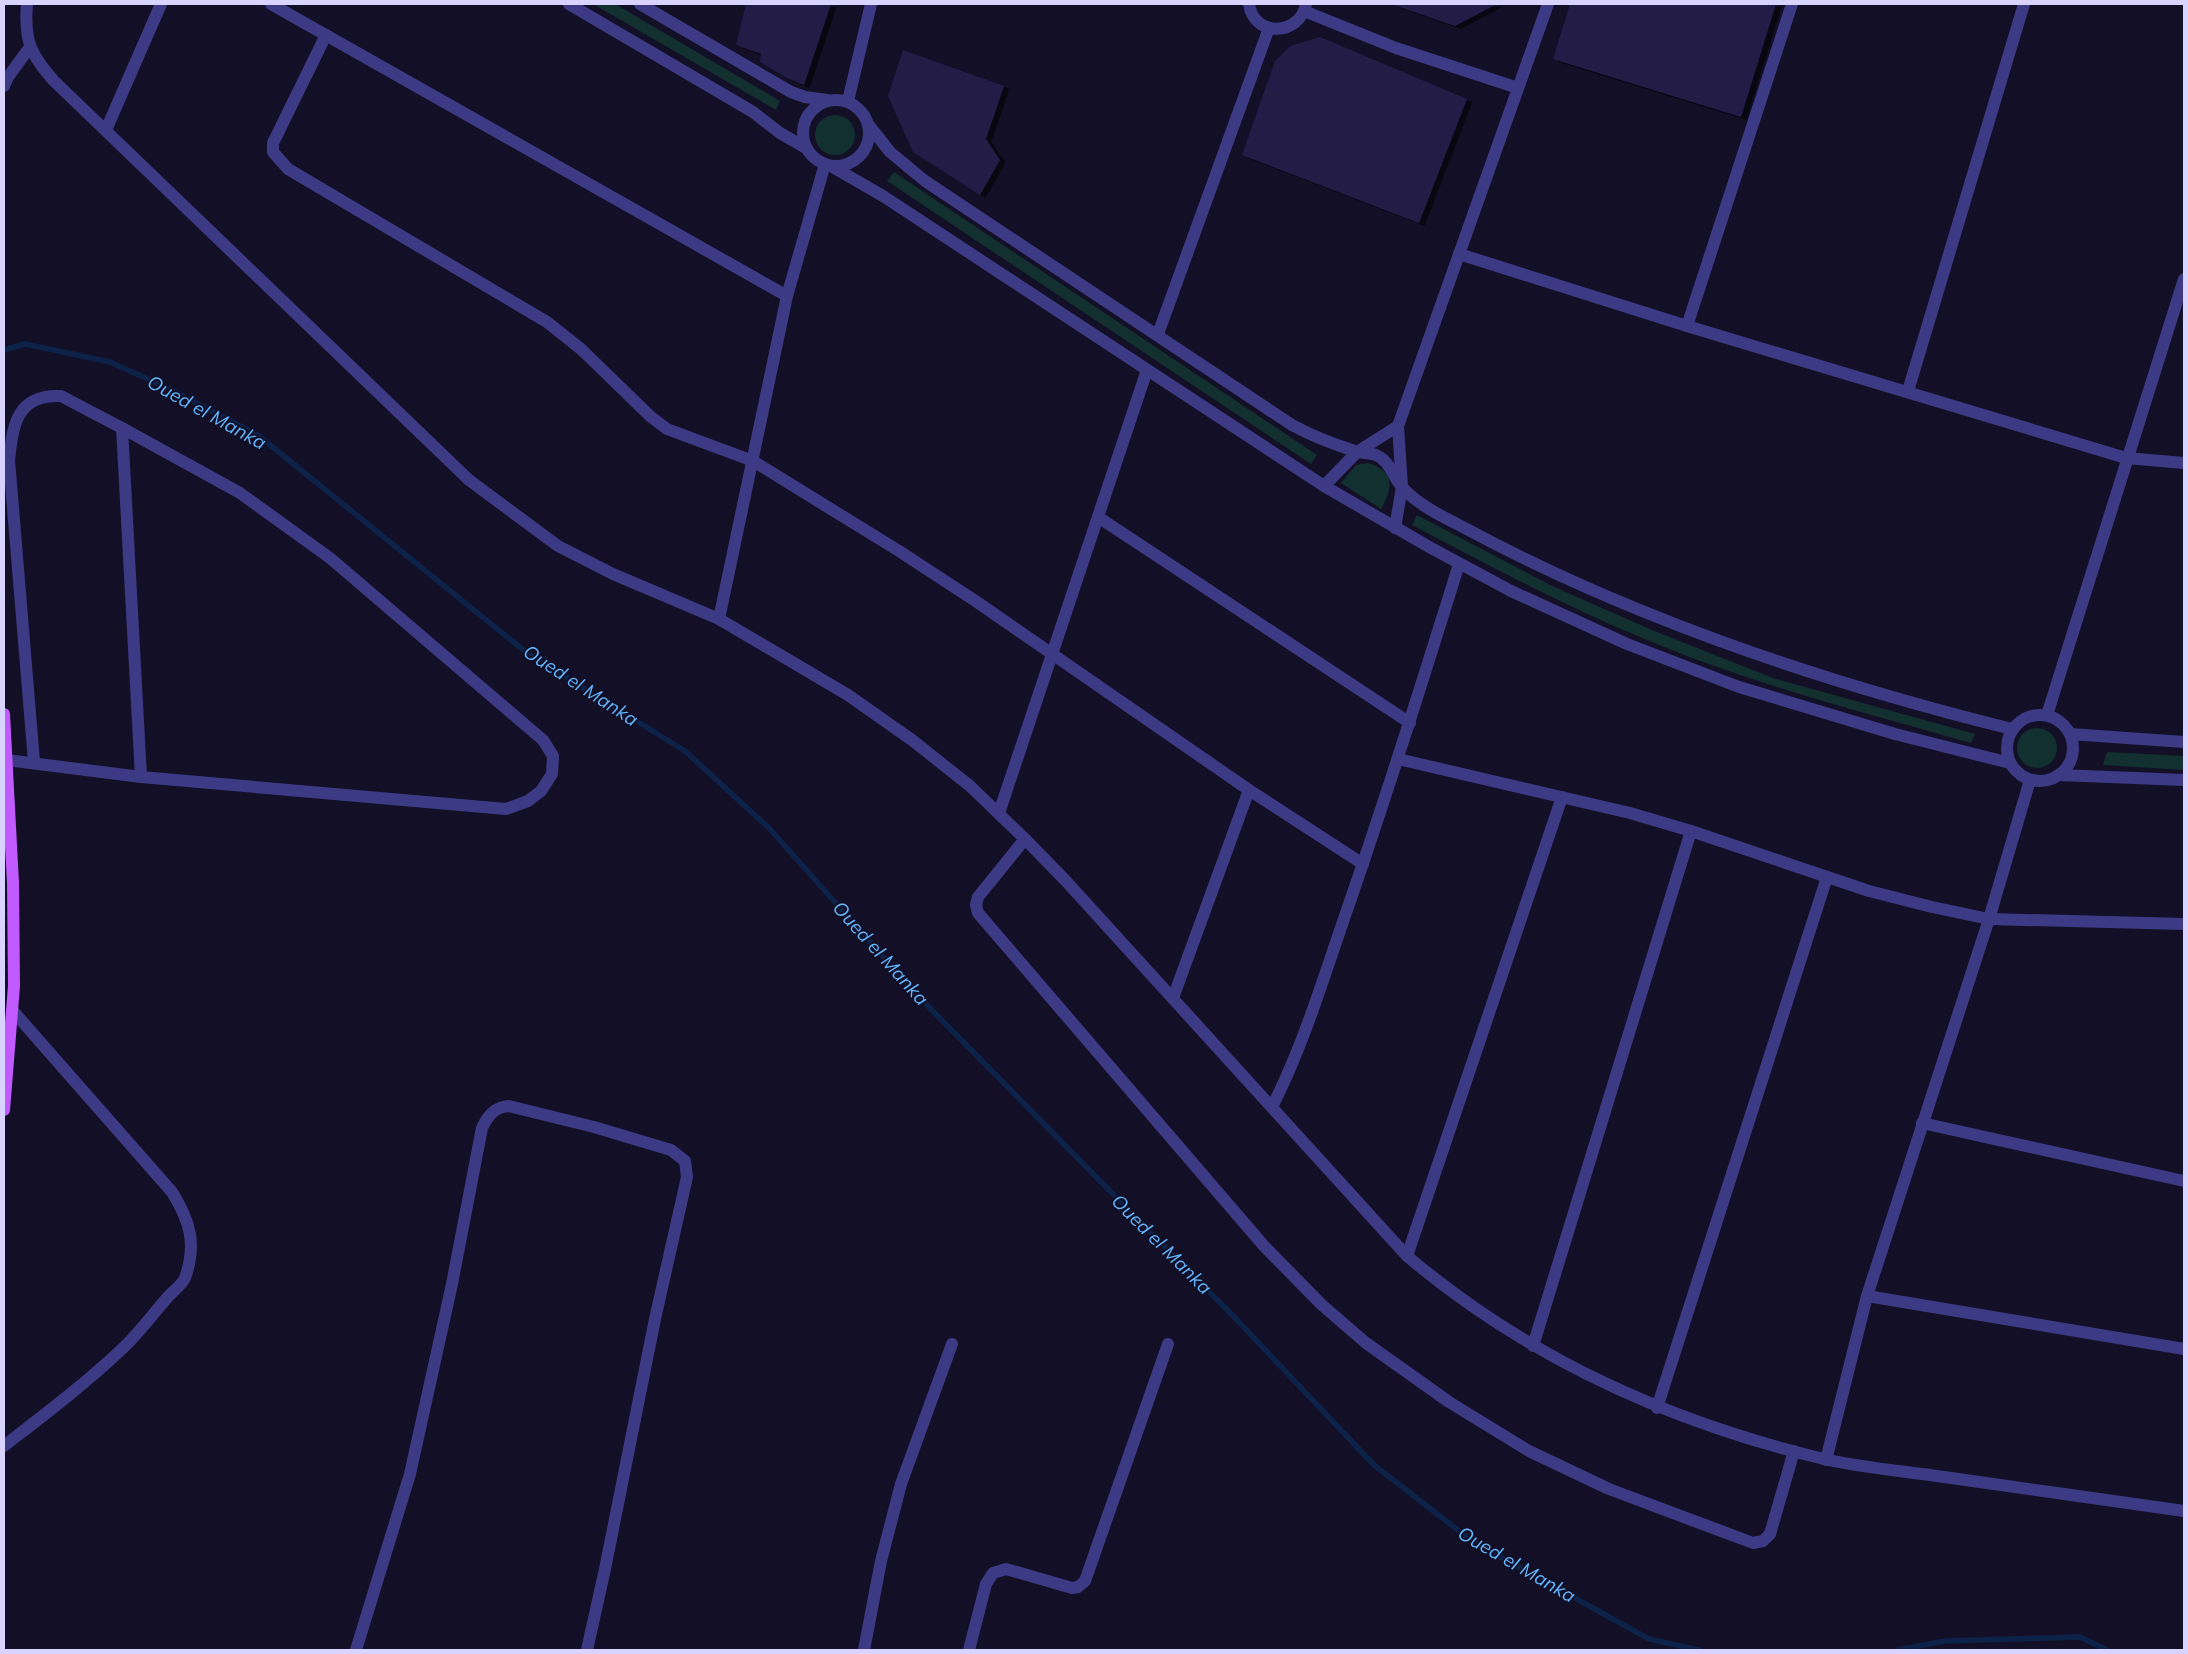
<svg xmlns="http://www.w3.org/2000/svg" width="2188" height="1654" viewBox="0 0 2188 1654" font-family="Mulish,sans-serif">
  <defs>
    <filter id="shadow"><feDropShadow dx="5.5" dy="3" stdDeviation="0" flood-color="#0009"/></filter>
  </defs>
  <rect width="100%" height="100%" fill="#130f26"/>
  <!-- green -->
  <g fill="#12302f">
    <path d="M593 4H615L780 101 776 110Z"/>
    <circle cx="835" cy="135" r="20"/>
    <path d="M894 172 1317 455 1311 464 887 181Z"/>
    <path d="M1368 463C1395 471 1393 488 1381 509L1341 483 1356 465Z"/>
    <path d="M1417 515 1550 585 1652 630 1773 678 1975 734 1971 743C1862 712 1752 684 1647 640 1566 607 1490 566 1412 525Z"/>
    <circle cx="2037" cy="748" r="20"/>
    <path d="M2107 752 2184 756V770L2103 765Z"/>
  </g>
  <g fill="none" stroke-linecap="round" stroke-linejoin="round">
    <!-- stream -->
    <g stroke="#0c2248" stroke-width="5.5">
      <path d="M4 350 25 344 110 362 170 389 259 436 527 653 685 751 769 828 921 999 1237 1320 1374 1465 1472 1541 1649 1639 1699 1650"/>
      <path d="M1898 1650 1945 1641 2080 1637 2107 1650"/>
    </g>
  </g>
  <!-- building -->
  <g fill="#241b47" filter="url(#shadow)">
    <path d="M746 4H831L804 85 787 78 760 62 761 54 736 45Z"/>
    <path d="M1391 4H1497L1455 26Z"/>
    <path d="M1570 4H1776L1741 117 1553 59Z"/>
    <path d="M1320 37 1467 99 1419 223 1242 155 1275 61 1290 46Z"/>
    <path d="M903 50 1004 86 986 139 1000 160 980 195 913 152 888 96Z"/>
  </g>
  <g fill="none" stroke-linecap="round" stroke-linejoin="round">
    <!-- street -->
    <g stroke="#3d3a85" stroke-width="12">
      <path d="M27 4C24 40 30 54 54 81L469 480 558 546 613 574 719 619 848 695 912 740 970 786 1025 839 1065 880 1407 1256C1529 1359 1669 1422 1824 1459 1863 1468 1905 1471 1944 1477 2024 1488 2104 1500 2184 1511"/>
      <path d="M271 4 787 296"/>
      <path d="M569 4 753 112 780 133 806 148"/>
      <path d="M640 4 791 92 805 97 827 100"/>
      <path d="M1249 4C1254 38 1300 36 1306 4"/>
      <path d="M1304 11 1396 48 1518 88"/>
      <path d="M326 35 273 143V152L288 169 547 322 581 349 651 417 667 429 753 461 899 551 977 602 1249 790 1363 864"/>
      <path d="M4 86 8 77 30 47"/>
      <circle cx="836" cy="133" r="33"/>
      <path d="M848 101 871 4"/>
      <path d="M868 124 890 152 925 181 1292 425C1312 436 1333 444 1355 451 1362 454 1370 452 1378 456 1390 462 1393 477 1402 487 1417 504 1441 516 1461 526 1633 619 1822 682 2012 729"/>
      <path d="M106 130 161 4"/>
      <path d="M831 166 883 196 1324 486 1431 548 1511 591 1627 644 1739 687 1895 734 2010 763"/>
      <path d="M1459 254 1687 326 2126 458 2184 463"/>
      <path d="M1687 326 1792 4"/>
      <path d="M1158 334 1269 28"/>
      <path d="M1908 391 2024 4"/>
      <path d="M122 428 141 777"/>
      <path d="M1324 486 1357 452 1398 426"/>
      <path d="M1098 517 1410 723"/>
      <path d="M1395 528 1402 487 1398 426 1548 4"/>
      <path d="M719 619 787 296 825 164"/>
      <circle cx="2040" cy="748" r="33"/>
      <path d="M2047 715 2184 279"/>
      <path d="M2070 734 2184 742"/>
      <path d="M1398 759 1630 813 1691 831 1869 891 1932 907 1989 919 2184 924"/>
      <path d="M7 760 141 777 506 809 528 801 541 791 552 774 553 756 543 740 330 558 240 493 122 428 61 396C17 394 13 424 9 460L34 762"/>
      <path d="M2059 775 2184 780"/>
      <path d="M999 813 1147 370"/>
      <path d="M1025 839 978 897 976 905 978 913 1264 1246 1322 1305 1366 1343 1449 1402 1529 1451 1609 1489 1753 1543 1763 1541 1770 1534 1794 1451"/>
      <path d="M1173 998 1249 790"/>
      <path d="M1272 1107C1304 1044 1324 976 1347 910 1387 795 1423 680 1459 564"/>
      <path d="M1922 1123 2184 1181"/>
      <path d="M1407 1256 1562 797"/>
      <path d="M1867 1296 2184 1349"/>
      <path d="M1533 1346 1691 831"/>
      <path d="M1657 1408 1827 877"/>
      <path d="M4 1446C44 1415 85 1384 122 1349 139 1333 152 1315 167 1298 172 1292 182 1285 185 1278 197 1244 190 1221 172 1192L13 1011"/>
      <path d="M1826 1460 1867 1296 1989 919 2030 780"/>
      <path d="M356 1650 410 1474 452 1284 482 1128C488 1115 495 1107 509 1106L594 1127 671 1150 685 1161 687 1177 655 1319 605 1569 587 1650"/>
      <path d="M864 1650 881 1561 901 1484 952 1344"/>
      <path d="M969 1650 986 1584 993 1573 1006 1569 1013 1571 1072 1588 1078 1587 1085 1581 1168 1344"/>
    </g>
    <!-- primary -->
    <path stroke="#c25bff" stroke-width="12" d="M4 714 13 883 14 986 4 1110"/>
  </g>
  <g text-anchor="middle" stroke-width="4" stroke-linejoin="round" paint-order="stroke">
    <!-- water labels -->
    <g font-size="19" font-style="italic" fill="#62b6ff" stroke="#130f26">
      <text transform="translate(207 412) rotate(29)" y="7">Oued el Manka</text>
      <text transform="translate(581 685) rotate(33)" y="7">Oued el Manka</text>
      <text transform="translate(881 953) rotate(48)" y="7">Oued el Manka</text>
      <text transform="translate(1162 1244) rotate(45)" y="7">Oued el Manka</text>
      <text transform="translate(1517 1564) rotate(30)" y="7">Oued el Manka</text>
    </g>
  </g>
  <!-- border -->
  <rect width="2188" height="1654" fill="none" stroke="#d9d4ff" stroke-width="10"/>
</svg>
